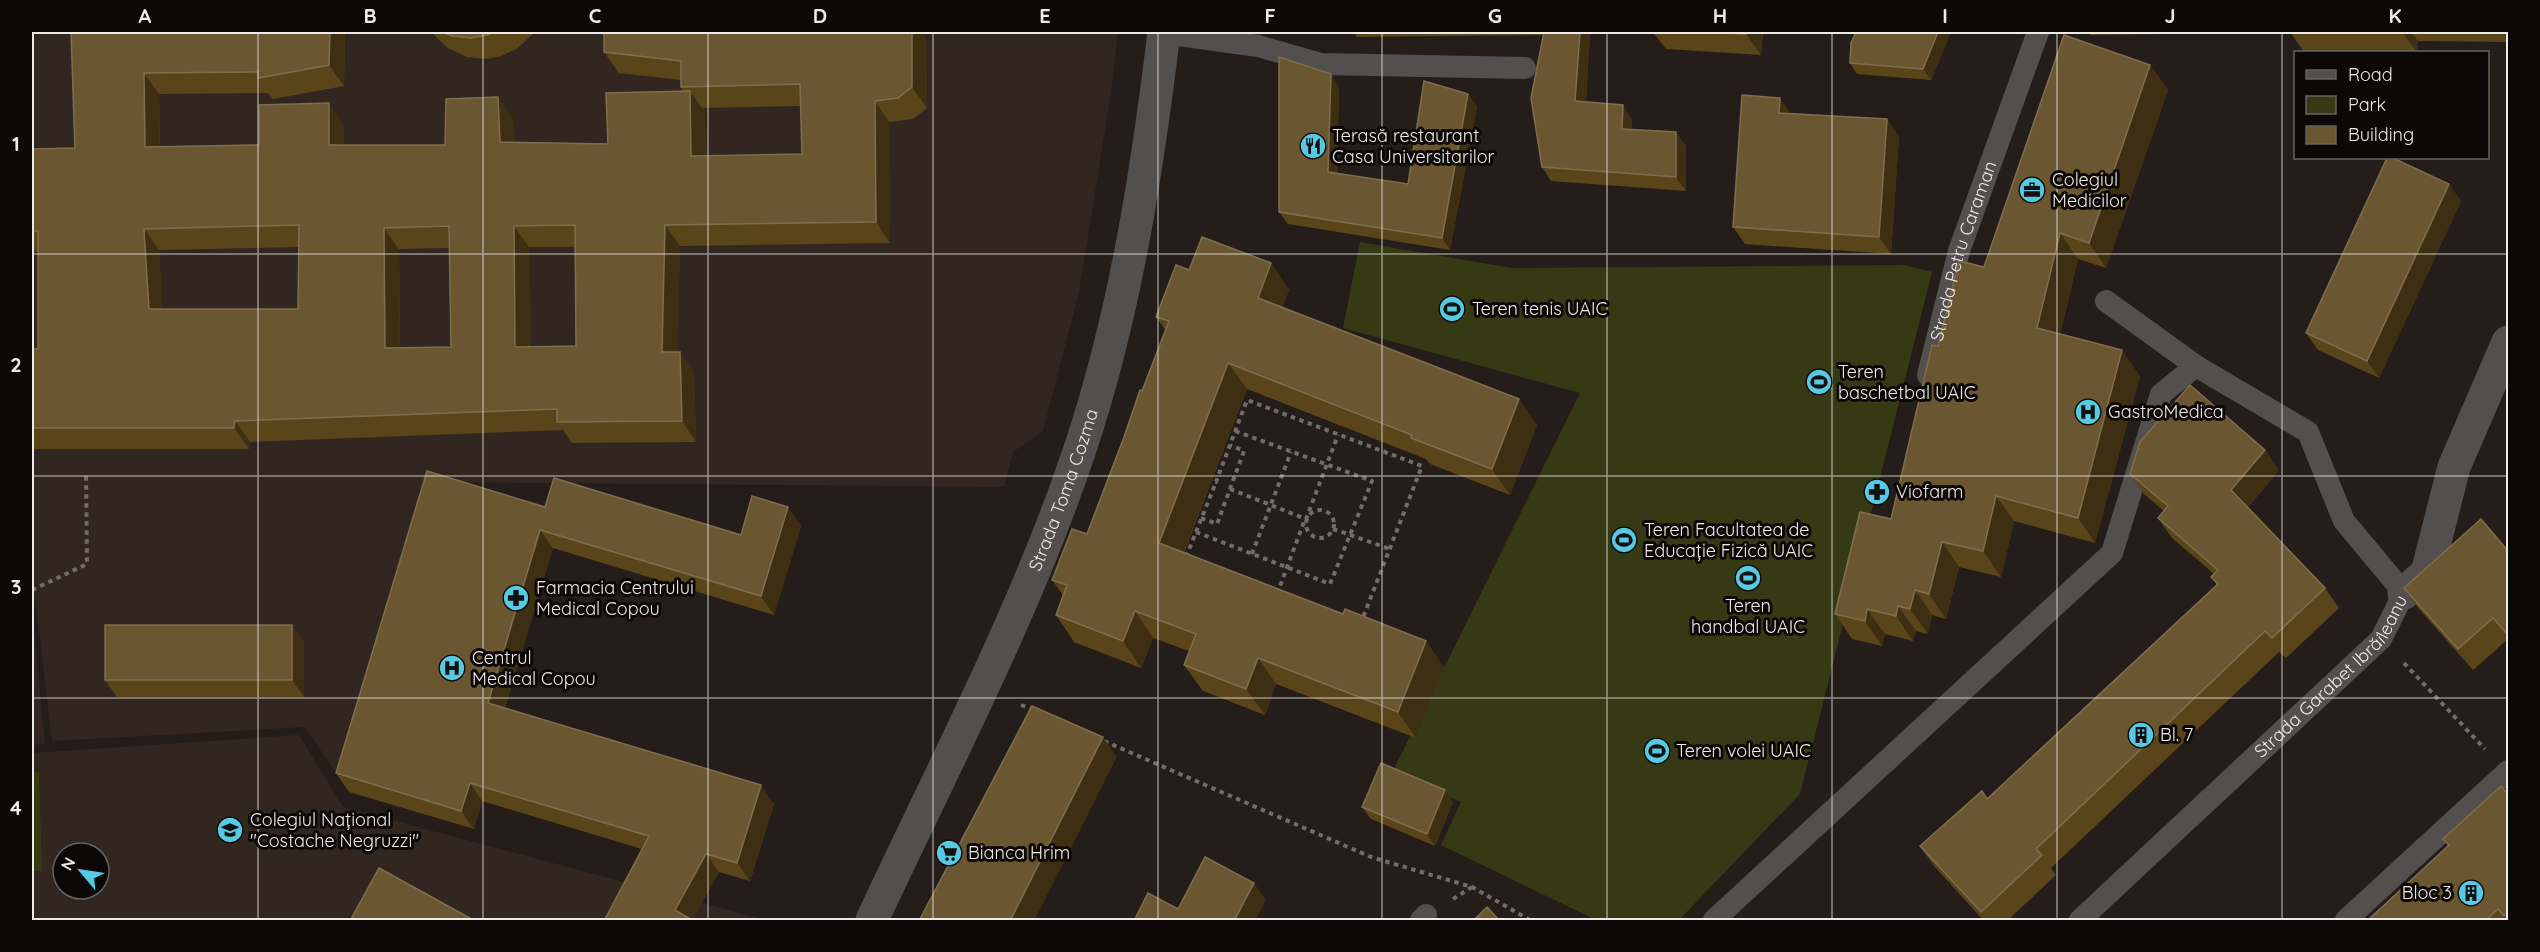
<svg xmlns="http://www.w3.org/2000/svg" width="2540" height="952" viewBox="0 0 2540 952" font-family="Quicksand,sans-serif">
  <rect width="100%" height="100%" fill="#241d1a"/>
  <!-- built -->
  <g fill="#322620" fill-rule="evenodd">
    <path d="M32 32H1118L1111 93 1079 292 1043 431 1013 452 1004 487 436 482 344 785 305 727 52 741 35 598 32 599Z"/>
    <path d="M32 610 45 744 32 745Z"/>
    <path d="M299 735 343 807 766 920H32V753ZM63 853H99V889H63Z"/>
  </g>
  <!-- green -->
  <g fill="#363a14">
    <path d="M1360 242 1512 268 1904 265 1932 272 1800 794 1679 920H1596L1441 845 1461 802 1392 773 1580 393 1343 328Z"/>
    <path d="M32 772H39L42 871H32Z"/>
  </g>
  <g fill="none" stroke-linecap="round" stroke-linejoin="round">
    <!-- path -->
    <g stroke="#726c69" stroke-width="4" stroke-dasharray="4.5 4.5" stroke-linecap="butt">
      <path d="M1207 479 1216 482 1247 400 1422 466 1362 620"/>
      <path d="M1230 489 1306 519 1338 435"/>
      <circle cx="1320" cy="524" r="14"/>
      <path d="M1201 518 1217 524 1244 451 1230 445"/>
      <path d="M1333 529 1390 549"/>
      <path d="M1196 532 1330 584 1372 481 1235 431"/>
      <path d="M1252 554 1291 452"/>
      <path d="M1186 557 1216 482"/>
      <path d="M32 590 87 564 86 473"/>
      <path d="M1277 594 1304 522"/>
      <path d="M2404 663 2485 749"/>
      <path d="M1021 705 1034 710"/>
      <path d="M1104 741 1371 857 1472 887 1530 920"/>
      <path d="M1453 899 1472 887"/>
    </g>
    <!-- service -->
    <g stroke="#534f4f" stroke-width="22">
      <path d="M1164 33 1258 46 1321 64 1525 68"/>
      <path id="s1" d="M1928 375 1959 251 2038 32"/>
      <path d="M1421 920 1426 915"/>
      <path d="M1714 920 2112 553 2161 394 2196 366"/>
      <path id="s2" d="M2080 920 2381 639 2404 593 2344 521 2308 432 2196 366 2106 301"/>
      <path d="M2346 920 2508 771"/>
    </g>
    <!-- minor -->
    <path stroke="#534f4f" stroke-width="33" d="M2404 593 2427 573 2454 467 2508 342"/>
    <!-- tertiary -->
    <path stroke="#534f4f" stroke-width="33" id="s3" d="M872 920C940 774 1017 628 1071 475 1122 333 1146 182 1164 32"/>
  </g>
  <!-- wall -->
  <g fill="#5a451b" fill-rule="evenodd">
    <path d="M71 32H345L344 86 273 99 268 93 159 94 160 147 259 145 344 124 343 145H445L513 118 514 142 608 144 683 91 681 87V80L619 73 604 52V32H921L926 38 927 108 913 119 889 122 890 243 680 246 677 352H680L694 373 696 442 572 443 563 430 250 442 249 449H32V349H38V252H32V149L75 148ZM801 106 802 154 706 156 705 112 703 108ZM299 247 298 309H162L159 250ZM529 247H575L576 346 530 347ZM450 248 451 347H400L399 249Z"/>
    <path d="M432 32H535L518 48 501 56 486 59 467 57 448 48 435 36Z"/>
    <path d="M1354 32H1590L1586 102 1623 105 1632 120V129L1686 146V191L1551 181 1542 167 1544 35 1357 37Z"/>
    <path d="M1653 32H1763L1761 55 1666 49Z"/>
    <path d="M1951 32 1931 80 1857 74 1850 63Z"/>
    <path d="M2088 32H2240V33L2091 35Z"/>
    <path d="M2290 32H2508V42L2418 41V52H2304Z"/>
    <path d="M2150 65 2168 90 2106 268 2078 259 2060 334 2140 376 2095 543 2014 521 2001 577 1959 567 1946 619 1932 615 1928 634 1916 631 1913 641 1885 634 1882 646 1852 639 1835 614 1891 519 1938 346 1984 267Z"/>
    <path d="M1339 87 1337 174 1408 184 1468 94 1477 107 1450 250 1288 224 1279 212Z"/>
    <path d="M1791 114 1899 136 1891 254 1745 244 1733 227Z"/>
    <path d="M2461 201 2379 378 2318 350 2306 333Z"/>
    <path d="M1271 263 1289 290 1282 308 1537 425 1510 495 1430 464 1426 459 1247 389 1184 553 1444 667 1416 738 1276 684 1265 715 1203 691 1184 665 1189 651 1153 638 1141 668 1074 642 1056 615 1063 595 1052 580 1087 534 1166 331 1156 317 1189 270Z"/>
    <path d="M2265 450 2279 470 2248 507 2325 588 2339 608 2286 658 2279 652 2051 868 2056 875 2007 921H1984L1934 866 1920 846 1987 799 2217 585 2211 577 2214 574 2172 538 2158 518 2164 511 2144 494 2130 474Z"/>
    <path d="M545 507 741 535 801 526 774 615 553 548 505 708 774 804 750 881 719 872 692 920 604 921 642 849 482 801 474 829 349 792 336 773Z"/>
    <path d="M2508 551V640V639L2473 670 2419 609 2404 588Z"/>
    <path d="M304 642V697H117L105 680Z"/>
    <path d="M2508 794V921H2367L2448 846 2443 839Z"/>
    <path d="M1453 802 1435 846 1371 819 1362 807Z"/>
  </g>
  <!-- shaded-wall -->
  <g fill="#3e2e12">
    <path d="M330 32H345L344 86 329 65Z"/>
    <path d="M912 32H921L926 38 927 108 912 87Z"/>
    <path d="M1580 32H1590L1585 115 1575 101Z"/>
    <path d="M1747 32H1763L1761 55 1746 34Z"/>
    <path d="M1938 32H1951L1931 80 1923 69Z"/>
    <path d="M2402 32H2411L2418 41V52H2417Z"/>
    <path d="M2150 65 2168 90 2106 268 2089 243Z"/>
    <path d="M144 73 159 94 160 168 145 147Z"/>
    <path d="M1331 74 1339 87 1337 185 1328 172Z"/>
    <path d="M690 91 705 112 706 177 691 156Z"/>
    <path d="M1468 94 1477 107 1450 250 1442 238Z"/>
    <path d="M498 97 513 118 515 163 500 142Z"/>
    <path d="M1780 98 1792 115 1779 113Z"/>
    <path d="M875 101 889 122 890 243 876 222Z"/>
    <path d="M329 103 344 124 343 166 329 145Z"/>
    <path d="M1623 105 1632 120V143L1622 129Z"/>
    <path d="M1887 119 1899 136 1891 254 1879 237Z"/>
    <path d="M1676 132 1686 146V191L1676 177Z"/>
    <path d="M2449 184 2461 201 2379 378 2367 361Z"/>
    <path d="M665 225 680 246 677 373 662 352Z"/>
    <path d="M514 226 529 247 530 368 515 347Z"/>
    <path d="M384 228 399 249 400 369 385 348Z"/>
    <path d="M144 229 159 250 164 330 149 309Z"/>
    <path d="M2060 233 2078 259 2055 353 2037 328Z"/>
    <path d="M1271 263 1289 290 1276 324 1258 298Z"/>
    <path d="M2122 350 2140 376 2095 543 2078 518Z"/>
    <path d="M680 352 694 373 696 442 682 421Z"/>
    <path d="M1228 363 1247 389 1177 569 1159 543Z"/>
    <path d="M1519 399 1537 425 1510 495 1492 469Z"/>
    <path d="M235 421 250 442 249 449 234 428Z"/>
    <path d="M2265 450 2279 470 2245 510 2231 490Z"/>
    <path d="M1996 496 2014 521 2001 577 1983 551Z"/>
    <path d="M788 507 801 526 774 615 761 596Z"/>
    <path d="M540 530 553 548 501 721 488 703Z"/>
    <path d="M1942 542 1959 567 1946 619 1929 594Z"/>
    <path d="M1915 590 1932 615 1928 634 1910 609Z"/>
    <path d="M1898 606 1916 631 1913 641 1896 616Z"/>
    <path d="M1867 609 1885 634 1882 646 1865 621Z"/>
    <path d="M1135 611 1153 638 1141 668 1123 641Z"/>
    <path d="M292 625 304 642V697L292 680Z"/>
    <path d="M1426 641 1444 667 1416 738 1398 712Z"/>
    <path d="M1258 658 1276 684 1265 715 1246 689Z"/>
    <path d="M1103 737 1117 757 1034 921H1010Z"/>
    <path d="M470 783 482 801 474 829 461 811Z"/>
    <path d="M761 785 774 804 750 881 737 863Z"/>
    <path d="M1445 790 1453 802 1435 846 1427 834Z"/>
    <path d="M706 854 719 872 692 921 675 910Z"/>
    <path d="M1254 883 1266 900 1255 921H1234Z"/>
  </g>
  <!-- building -->
  <g fill="#6a5731" stroke="#7f6e4e" stroke-width="1.5" fill-rule="evenodd">
    <path d="M71 32H330L329 65 258 78V72L144 73 145 147 259 145V105L329 103V145H445L446 99 498 97 500 142 608 144 606 93 690 91 691 156 802 154 800 84 681 87V61L604 52V32H912V87L898 98 875 101 876 222 665 225 662 352H680L682 421 557 422V409L235 421 234 428H32V349H38V231H32V149L75 148ZM299 225 298 309H149L144 229ZM575 225 576 346 515 347 514 226ZM449 226 451 347 385 348 384 228Z"/>
    <path d="M443 32H494L487 35 471 38 452 36Z"/>
    <path d="M1544 32H1580L1575 101 1623 105 1622 129 1676 132V177L1542 167 1531 98Z"/>
    <path d="M1703 32H1747L1746 34Z"/>
    <path d="M1856 32H1938L1923 69 1850 63 1851 43Z"/>
    <path d="M2064 35 2150 65 2089 243 2060 233 2037 328 2122 350 2078 518 1996 496 1983 551 1942 542 1929 594 1915 590 1910 609 1898 606 1896 616 1867 609 1865 621 1835 614 1860 512 1891 519 1932 345 1938 346 1959 261 1984 267Z"/>
    <path d="M1279 57 1331 74 1328 172 1408 184 1424 81 1468 94 1442 238 1279 212Z"/>
    <path d="M1742 95 1780 98 1779 113 1887 119 1879 237 1733 227Z"/>
    <path d="M2387 158H2393L2449 184 2367 361 2306 333Z"/>
    <path d="M1202 237 1271 263 1258 298 1519 399 1492 469 1411 438 1412 435 1228 363 1159 543 1343 614 1345 609 1426 641 1398 712 1258 658 1246 689 1184 665 1196 634 1135 611 1123 641 1056 615 1067 585 1052 580 1072 529 1087 534 1124 437 1140 390 1142 391 1169 321 1156 317 1176 265 1189 270Z"/>
    <path d="M2190 385 2265 450 2231 490 2325 588 2272 638 2265 631 2036 849 2042 855 1981 912 1920 846 1982 791 1987 799 2218 584 2211 577 2218 570 2158 518 2168 506 2130 474 2140 442Z"/>
    <path d="M427 471 545 507 554 478 741 535 752 496 788 507 761 596 540 530 488 703 761 785 737 863 706 854 675 910 694 921H604L649 836 470 783 461 811 336 773Z"/>
    <path d="M2481 519 2508 551V635L2493 618 2458 649 2404 588Z"/>
    <rect x="105" y="625" width="187" height="55"/>
    <path d="M1032 706 1103 737 1010 921H919Z"/>
    <path d="M1381 763 1445 790 1427 834 1362 807Z"/>
    <path d="M2501 786 2508 794V912L2504 916 2498 909 2485 921H2367L2449 845 2443 839Z"/>
    <path d="M1205 857 1254 883 1234 921H1134L1148 893 1178 909Z"/>
    <path d="M379 868 475 921H350Z"/>
    <path d="M1487 907 1500 921H1473Z"/>
  </g>
  <!-- grid -->
  <path fill="none" stroke="#eeeae8" stroke-width="1.5" stroke-opacity="0.55" d="M258 32V920M483 32V920M708 32V920M933 32V920M1158 32V920M1382 32V920M1607 32V920M1832 32V920M2057 32V920M2282 32V920M32 254H2508M32 476H2508M32 698H2508"/>
  <!-- icons -->
  <defs>
    <g id="restaurant-disc" transform="scale(1.35)"><circle r="9.5" fill="#57c9e2" stroke="#0b0807"/><path d="M-5-6h1v4h1v-4h1v4h1v-4h1v5L-1.5 .5V6h-2V.5L-5-1ZM5-6V6H3V1.5H1.5Q1.5-4 5-6Z" fill="#111"/></g>
    <g id="office-disc" transform="scale(1.35)"><circle r="9.5" fill="#57c9e2" stroke="#0b0807"/><path d="M-6-3h4V-5.5h4V-3h4V5H-6ZM-1-4.5V-3h2v-1.5ZM-6 0V1H6V0Z" fill="#111"/></g>
    <g id="stadium-disc" transform="scale(1.35)"><circle r="9.5" fill="#57c9e2" stroke="#0b0807"/><path d="M0-5a6.5 5 0 1 0 0 10a6.5 5 0 1 0 0-10ZM-3.5-1.8h7v3.6h-7Z" fill="#111"/></g>
    <g id="hospital-disc" transform="scale(1.35)"><circle r="9.5" fill="#57c9e2" stroke="#0b0807"/><path d="M-5-5h3v3.5h4V-5h3V5h-3V1.5h-4V5h-3Z" fill="#111"/></g>
    <g id="pharmacy-disc" transform="scale(1.35)"><circle r="9.5" fill="#57c9e2" stroke="#0b0807"/><path d="M-2-6h4v4h4v4h-4v4h-4v-4h-4v-4h4Z" fill="#111"/></g>
    <g id="building-disc" transform="scale(1.35)"><circle r="9.5" fill="#57c9e2" stroke="#0b0807"/><path d="M-4-6H4V6H1V3H-1V6H-4ZM-2.5-4.3h1.7v1.8h-1.7ZM.8-4.3h1.7v1.8H.8ZM-2.5-1h1.7V.8h-1.7ZM.8-1h1.7V.8H.8Z" fill="#111"/></g>
    <g id="school-disc" transform="scale(1.35)"><circle r="9.5" fill="#57c9e2" stroke="#0b0807"/><path d="M0-5L7-2L0 1L-7-2ZM-4 1L0 2.5L4 1V4Q0 6-4 4Z" fill="#111"/></g>
    <g id="supermarket-disc" transform="scale(1.35)"><circle r="9.5" fill="#57c9e2" stroke="#0b0807"/><path d="M-6-5.5h2.5l.6 2H6L4.5 2H-2.5L-4.4-4H-6ZM-1.5 3.2a1.3 1.3 0 1 0 .1 0ZM3 3.2a1.3 1.3 0 1 0 .1 0Z" fill="#111"/></g>
  </defs>
  <g fill-rule="evenodd">
    <use href="#restaurant-disc" x="1313" y="146"/>
    <use href="#office-disc" x="2032" y="190"/>
    <use href="#stadium-disc" x="1452" y="309"/>
    <use href="#stadium-disc" x="1819" y="382"/>
    <use href="#hospital-disc" x="2088" y="412"/>
    <use href="#pharmacy-disc" x="1877" y="492"/>
    <use href="#stadium-disc" x="1624" y="540"/>
    <use href="#stadium-disc" x="1748" y="578"/>
    <use href="#pharmacy-disc" x="516" y="598"/>
    <use href="#hospital-disc" x="452" y="668"/>
    <use href="#building-disc" x="2141" y="735"/>
    <use href="#stadium-disc" x="1657" y="751"/>
    <use href="#school-disc" x="230" y="830"/>
    <use href="#supermarket-disc" x="949" y="853"/>
    <use href="#building-disc" x="2471" y="893"/>
  </g>
  <g text-anchor="middle" stroke-width="6" stroke-linejoin="round" paint-order="stroke">
    <!-- poi labels -->
    <g font-size="18" fill="#eeeae8" stroke="#0b0807" text-anchor="start">
      <text x="1332" y="142">Terasă restaurant<tspan x="1332" dy="21">Casa Universitarilor</tspan></text>
      <text x="2052" y="186">Colegiul<tspan x="2052" dy="21">Medicilor</tspan></text>
      <text x="1472" y="315">Teren tenis UAIC</text>
      <text x="1838" y="378">Teren<tspan x="1838" dy="21">baschetbal UAIC</tspan></text>
      <text x="2108" y="418">GastroMedica</text>
      <text x="1896" y="498">Viofarm</text>
      <text x="1644" y="536">Teren Facultatea de<tspan x="1644" dy="21">Educație Fizică UAIC</tspan></text>
      <text x="536" y="594">Farmacia Centrului<tspan x="536" dy="21">Medical Copou</tspan></text>
      <text x="1748" y="612" text-anchor="middle">Teren<tspan x="1748" dy="21">handbal UAIC</tspan></text>
      <text x="472" y="664">Centrul<tspan x="472" dy="21">Medical Copou</tspan></text>
      <text x="2160" y="741">Bl. 7</text>
      <text x="1676" y="757">Teren volei UAIC</text>
      <text x="250" y="826">Colegiul Național<tspan x="250" dy="21">"Costache Negruzzi"</tspan></text>
      <text x="968" y="859">Bianca Hrim</text>
      <text x="2452" y="899" text-anchor="end">Bloc 3</text>
    </g>
    <!-- street labels -->
    <g font-size="18" fill="#eeeae8" stroke="#0b0807">
      <text dy="6" stroke="none"><textPath href="#s1" startOffset="129">Strada Petru Caraman</textPath></text>
      <text dy="6" stroke="none"><textPath href="#s3" startOffset="471">Strada Toma Cozma</textPath></text>
      <text dy="6" stroke="none"><textPath href="#s2" startOffset="351">Strada Garabet Ibrăileanu</textPath></text>
    </g>
  </g>
  <!-- border -->
  <rect width="2540" height="952" fill="none" stroke="#0b0807" stroke-width="66"/>
  <!-- legend -->
  <rect x="2294" y="51" width="195" height="108" fill="#0b0807" stroke="#666261" stroke-width="1.5"/>
  <rect x="2306" y="70" width="30" height="9" fill="#534f4f" stroke="#666261" stroke-width="1.5"/>
  <text x="2348" y="81" font-size="18" fill="#eeeae8">Road</text>
  <rect x="2306" y="96" width="30" height="18" fill="#363a14" stroke="#666261" stroke-width="1.5"/>
  <text x="2348" y="111" font-size="18" fill="#eeeae8">Park</text>
  <rect x="2306" y="126" width="30" height="18" fill="#6a5731" stroke="#666261" stroke-width="1.5"/>
  <text x="2348" y="141" font-size="18" fill="#eeeae8">Building</text>
  <!-- north arrow -->
  <g transform="translate(81 871) rotate(299)"><circle r="28" fill="#0b0807" stroke="#666261" stroke-width="1.5"/>
  <path d="M0-4.5L10 22L0 15L-10 22Z" fill="#57c9e2"/>
  <text y="-9" font-size="16" font-weight="bold" text-anchor="middle" fill="#eeeae8">N</text>
  </g>
  <rect x="33" y="33" width="2474" height="886" fill="none" stroke="#eeeae8" stroke-width="2"/>
  <g font-size="20" text-anchor="middle" font-weight="bold" fill="#eeeae8">
    <text x="145" y="23">A</text>
    <text x="370" y="23">B</text>
    <text x="595" y="23">C</text>
    <text x="820" y="23">D</text>
    <text x="1045" y="23">E</text>
    <text x="1270" y="23">F</text>
    <text x="1495" y="23">G</text>
    <text x="1720" y="23">H</text>
    <text x="1945" y="23">I</text>
    <text x="2170" y="23">J</text>
    <text x="2395" y="23">K</text>
    <text x="16" y="151">1</text>
    <text x="16" y="372">2</text>
    <text x="16" y="594">3</text>
    <text x="16" y="815">4</text>
  </g>
</svg>
